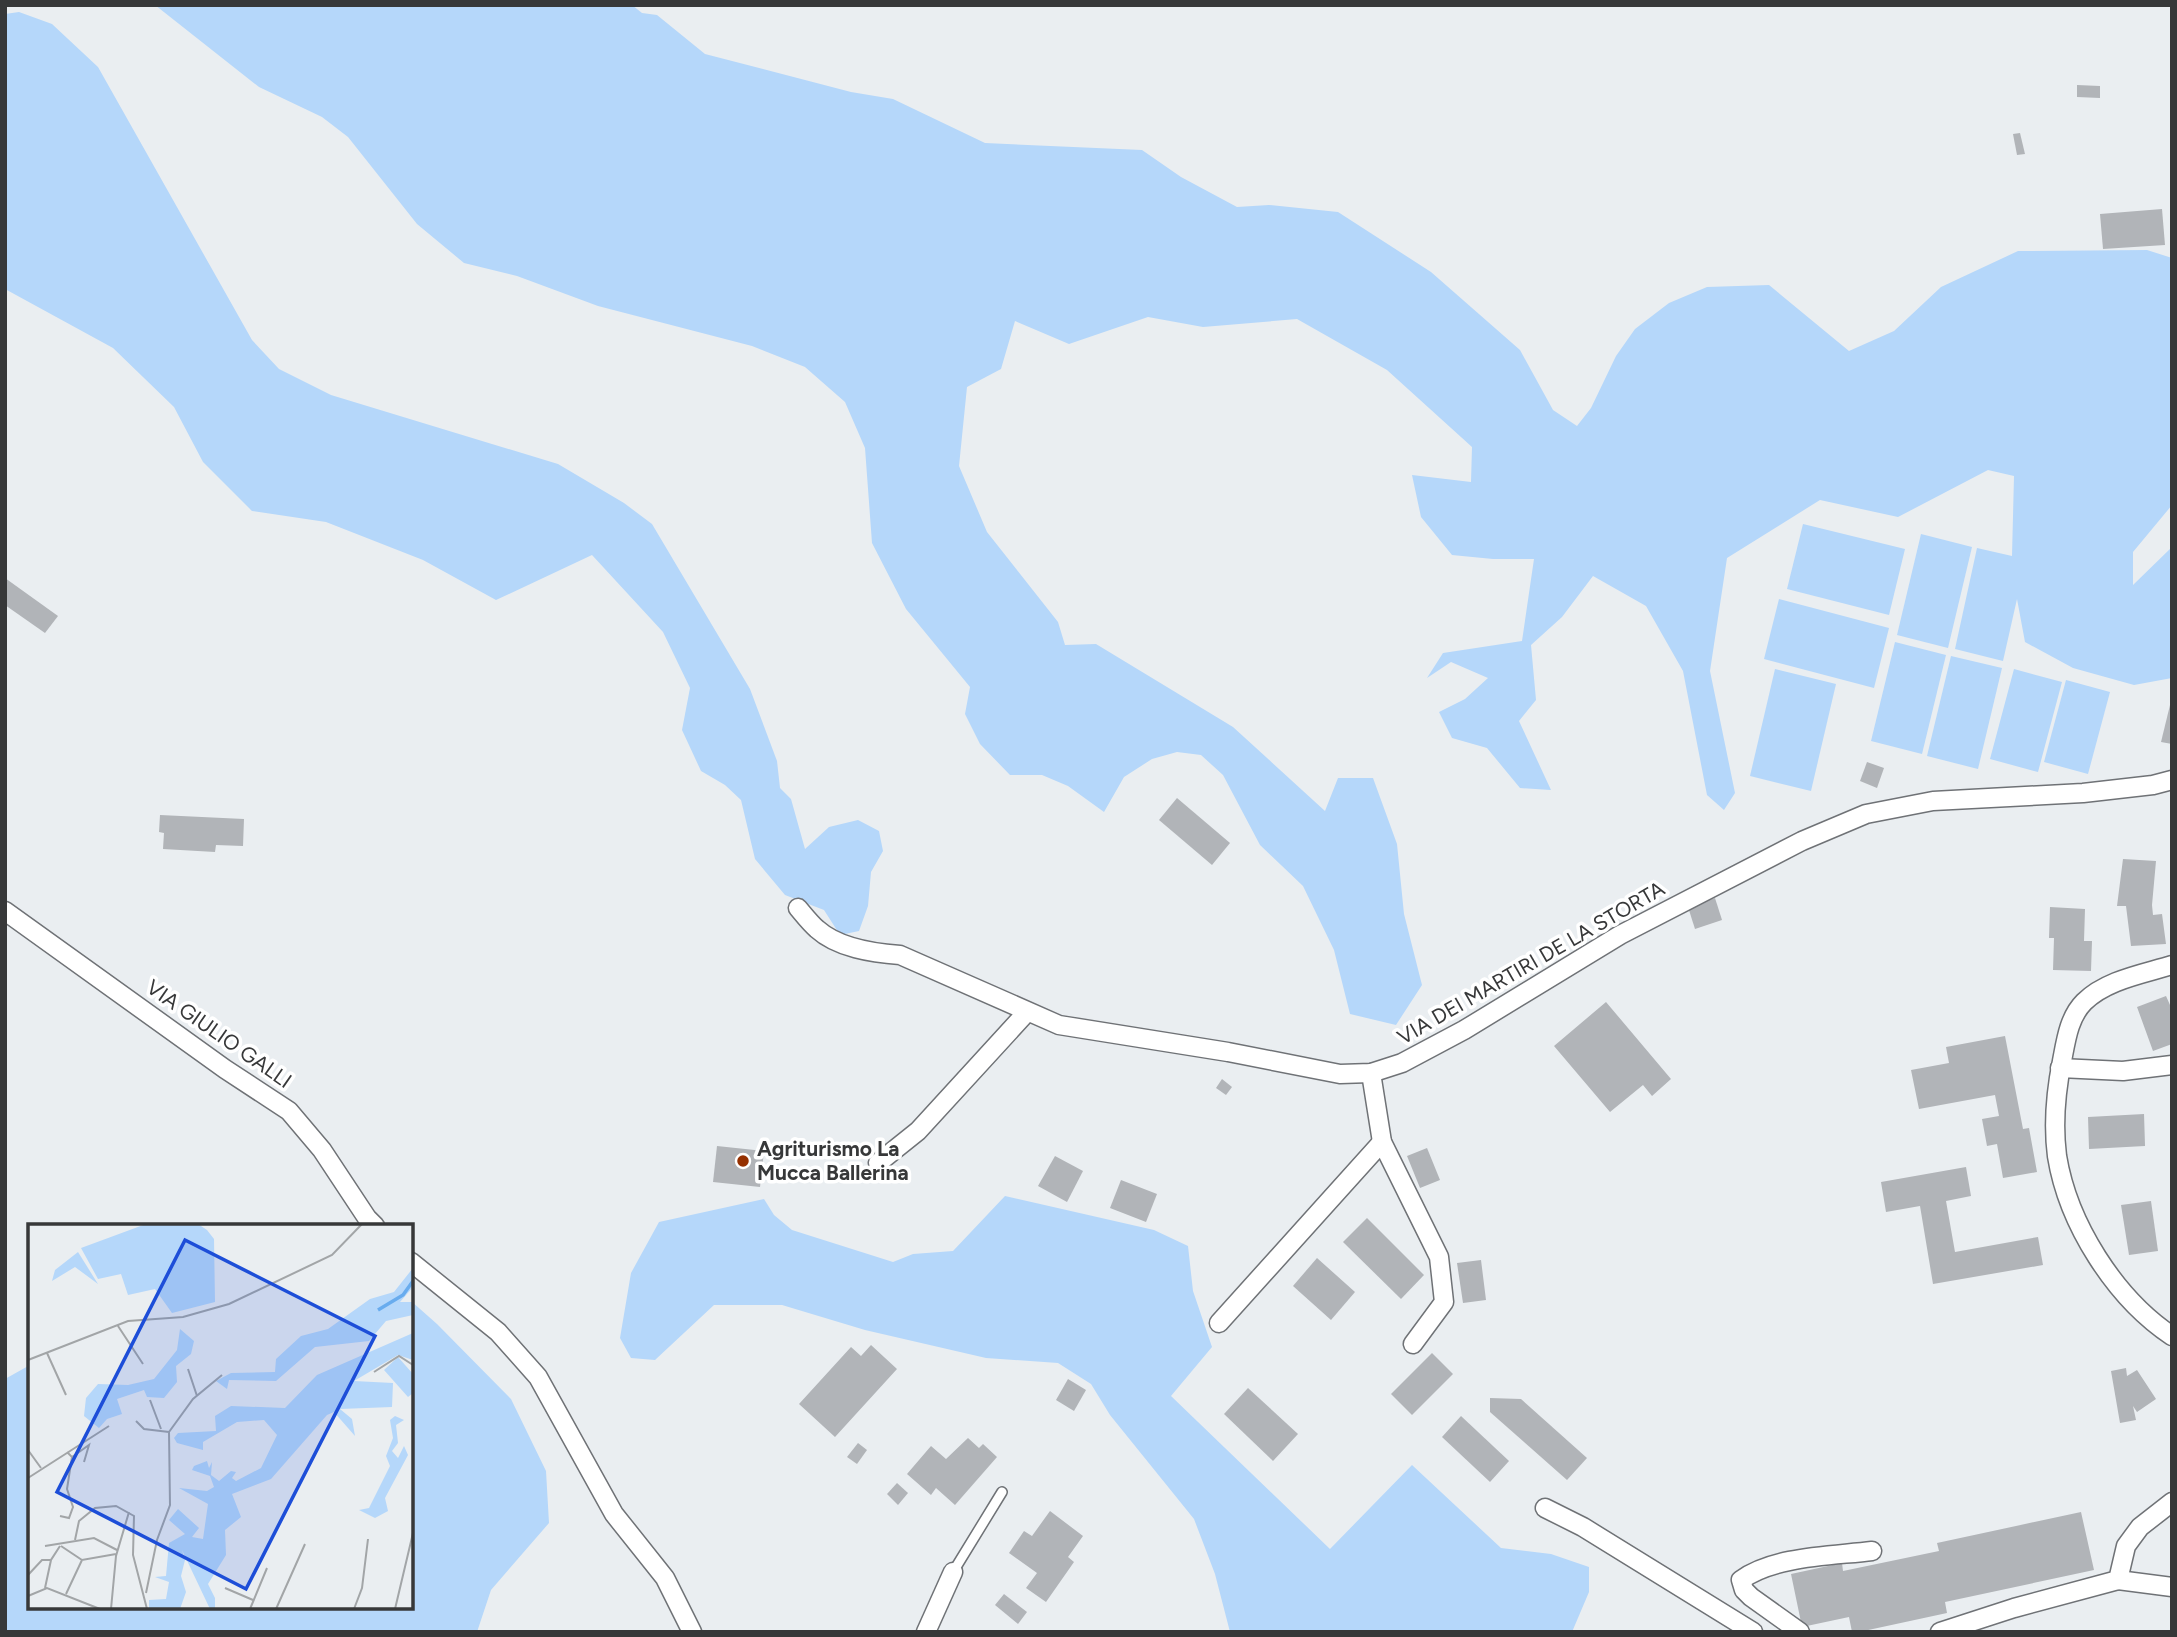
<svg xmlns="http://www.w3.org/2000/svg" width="2177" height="1637" viewBox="0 0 2177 1637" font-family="Figtree,sans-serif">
  <rect width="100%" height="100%" fill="#eaeef1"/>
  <!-- green -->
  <g fill="#b5d7fa">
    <path d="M155 5H632L642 13 657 15 705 54 851 92 893 99 985 143 1142 150 1181 177 1237 207 1269 205 1338 212 1431 272 1520 350 1553 410 1577 426 1591 408 1616 356 1635 329 1669 303 1707 287 1769 285 1849 351 1894 331 1941 287 2018 251 2147 250 2172 258V505L2133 552V585L2172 547V678L2134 685 2073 668 2025 642 2017 599 2003 661 1955 649 1977 548 2012 556 2014 476 1988 470 1898 517 1820 500 1727 558 1710 671 1735 793 1724 810 1707 795 1683 671 1646 606 1593 576 1562 617 1531 645 1536 700 1519 721 1551 790 1520 788 1487 748 1452 738 1439 712 1465 699 1488 678 1451 662 1427 678 1443 653 1522 641 1534 559H1493L1452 555 1421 517 1412 475 1471 482 1472 447 1387 370 1297 319 1203 327 1148 317 1069 344 1015 321 1001 369 967 387 959 466 987 532 1058 622 1065 645 1096 644 1233 727 1325 811 1338 778H1373L1397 844 1404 914 1422 985 1396 1025 1350 1014 1334 950 1303 886 1260 845 1223 775 1201 755 1177 752 1152 759 1124 777 1104 812 1068 786 1042 775H1010L980 744 965 714 970 687 906 609 872 543 865 448 845 402 805 367 752 346 598 306 517 276 464 263 417 224 348 137 322 117 259 87Z"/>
    <path d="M19 12 52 24 98 67 252 340 279 369 331 395 558 464 624 503 652 524 750 689 777 761 780 788 791 799 805 849 829 827 858 820 879 831 883 851 871 872 868 906 859 931 840 935 824 910 785 895 755 859 741 800 725 785 701 771 682 730 690 688 663 632 592 555 496 600 423 560 326 522 252 511 203 462 174 407 113 348 5 289V14Z"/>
    <path d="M1803 524 1905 549 1889 615 1787 589Z"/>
    <path d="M1921 534 1972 547 1948 648 1897 635Z"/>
    <path d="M1779 599 1889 628 1874 688 1764 659Z"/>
    <path d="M1895 642 1946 655 1922 754 1871 741Z"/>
    <path d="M1951 656 2002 668 1978 769 1927 756Z"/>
    <path d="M1775 669 1836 684 1811 791 1750 776Z"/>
    <path d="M2014 669 2062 682 2038 772 1990 759Z"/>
    <path d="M2066 680 2110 692 2088 774 2044 762Z"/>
    <path d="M1005 1196 1154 1230 1188 1246 1193 1291 1212 1347 1171 1396 1330 1549 1412 1465 1501 1548 1551 1554 1589 1567V1592L1572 1632H1230L1215 1574 1194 1519 1110 1415 1091 1384 1058 1363 986 1358 865 1330 782 1305H714L655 1360 631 1358 620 1338 631 1273 659 1222 764 1199 774 1215 792 1230 893 1262 913 1254 953 1251Z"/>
    <path d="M411 1301 437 1324 511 1399 546 1471 549 1523 491 1590 477 1632H5V1379L30 1365V1607H411Z"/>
  </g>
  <!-- building -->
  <g fill="#b1b4b8">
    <path d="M2077 85 2100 86V98L2077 97Z"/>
    <path d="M2020 133 2025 154 2017 155 2013 134Z"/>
    <path d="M2162 209 2165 245 2103 249 2100 214Z"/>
    <path d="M5 578 58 616 45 633 5 605Z"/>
    <path d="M2171 701H2172V744L2161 742Z"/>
    <path d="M1867 762 1884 768 1877 788 1860 781Z"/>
    <path d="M1177 798 1230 843 1212 865 1159 820Z"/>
    <path d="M160 815 244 819 243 846 216 845 215 852 163 849 164 833 159 832Z"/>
    <path d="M2123 859 2156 861 2152 905 2153 915 2162 914 2166 944 2131 946 2126 906H2117Z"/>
    <path d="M1715 898 1722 920 1695 929 1688 907Z"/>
    <path d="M2050 907 2085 909 2084 941H2092L2091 971 2053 970 2054 938H2049Z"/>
    <path d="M2166 996 2170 1005 2172 1004V1044L2153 1051 2137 1007Z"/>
    <path d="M1606 1002 1671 1079 1652 1096 1643 1085 1610 1112 1554 1046Z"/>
    <path d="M2005 1036 2023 1129 2029 1128 2037 1172 2003 1178 1997 1144 1987 1146 1982 1119 1999 1116 1995 1095 1919 1109 1911 1070 1949 1063 1946 1047Z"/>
    <path d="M1222 1079 1232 1087 1226 1095 1216 1088Z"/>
    <path d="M2144 1114 2145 1146 2089 1149 2088 1117Z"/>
    <path d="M717 1146 764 1151 760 1187 713 1182Z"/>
    <path d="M1427 1148 1440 1180 1420 1188 1407 1156Z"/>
    <path d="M1055 1156 1083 1171 1067 1202 1038 1186Z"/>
    <path d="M1966 1167 1971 1196 1946 1201 1955 1252 2038 1237 2043 1265 1933 1284 1920 1206 1886 1212 1881 1182Z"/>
    <path d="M1121 1180 1157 1194 1146 1222 1110 1208Z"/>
    <path d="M2151 1201 2158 1251 2129 1255 2121 1205Z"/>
    <path d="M1367 1218 1424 1275 1401 1299 1343 1242Z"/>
    <path d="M1317 1258 1355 1292 1331 1320 1293 1286Z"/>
    <path d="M1481 1260 1486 1300 1463 1303 1457 1263Z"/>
    <path d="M871 1345 897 1369 835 1437 799 1404 851 1347 861 1356Z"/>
    <path d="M1432 1353 1453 1374 1412 1415 1391 1394Z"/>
    <path d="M2126 1368 2127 1376 2137 1370 2156 1399 2137 1412 2133 1406 2136 1420 2120 1423 2111 1371Z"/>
    <path d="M1068 1379 1086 1390 1074 1411 1056 1400Z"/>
    <path d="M1248 1388 1298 1434 1273 1461 1224 1414Z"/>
    <path d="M1490 1398 1521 1399 1587 1458 1567 1480 1490 1412Z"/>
    <path d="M1461 1416 1509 1461 1490 1482 1442 1437Z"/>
    <path d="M968 1438 979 1448 983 1444 997 1457 955 1505 936 1488 931 1495 907 1474 931 1446 946 1459Z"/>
    <path d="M858 1443 867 1450 857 1464 847 1457Z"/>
    <path d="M897 1483 908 1493 898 1505 887 1494Z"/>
    <path d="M1050 1511 1083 1536 1068 1557 1074 1562 1046 1602 1026 1588 1037 1573 1009 1553 1024 1531 1032 1536Z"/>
    <path d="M2081 1512 2094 1570 1945 1602 1947 1613 1859 1632H1852L1849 1617 1802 1627 1791 1574 1842 1563 1843 1571 1939 1551 1937 1543Z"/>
    <path d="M1004 1594 1027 1612 1018 1624 995 1605Z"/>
  </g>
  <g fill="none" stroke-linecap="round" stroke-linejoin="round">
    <!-- service casing -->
    <g stroke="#6f7276" stroke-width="12">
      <path id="service" d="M953 1572 1002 1492"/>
    </g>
    <!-- minor casing -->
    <g stroke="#6f7276" stroke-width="21">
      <g id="minor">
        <path d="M798 908C804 915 810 923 817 929 838 948 872 953 900 955L1059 1025 1228 1052 1340 1074 1371 1073 1402 1063 1464 1030 1620 935 1802 841 1866 814 1933 801 2083 793 2153 785 2172 780"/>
        <path d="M5 911 225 1069 289 1111 322 1150 367 1218 375 1226"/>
        <path d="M2172 965C2143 974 2106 980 2084 1002 2069 1017 2066 1040 2062 1061 2056 1091 2053 1125 2057 1156 2068 1224 2115 1298 2172 1336"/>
        <path d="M2060 1068 2123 1071 2172 1065"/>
        <path d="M1371 1073 1382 1142 1439 1257 1444 1302 1413 1344"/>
        <path d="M878 1163 918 1131 1027 1012"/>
        <path d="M411 1262 498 1332 538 1377 614 1514 665 1578 692 1632"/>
        <path d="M1219 1323 1382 1142"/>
        <path d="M1545 1508 1583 1527 1753 1632"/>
        <path d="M2118 1580 2172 1587"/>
        <path d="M926 1632 953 1572"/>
        <path d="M1800 1632 1751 1597 1744 1590 1741 1580C1774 1556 1832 1556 1872 1551"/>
        <path d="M1940 1632 2014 1608 2118 1580 2126 1546 2140 1527 2172 1502"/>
      </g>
    </g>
    <!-- service -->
    <use href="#service" stroke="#fff" stroke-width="9"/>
    <!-- minor -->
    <use href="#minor" stroke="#fff" stroke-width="18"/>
  </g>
  <!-- markers -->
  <circle fill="#953000" stroke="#fff" stroke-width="2.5" cx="743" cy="1161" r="7"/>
  <g text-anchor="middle" stroke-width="7" stroke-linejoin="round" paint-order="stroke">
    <!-- street labels -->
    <g font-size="21" fill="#373839" stroke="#fff">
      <text transform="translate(1531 963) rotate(-30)" y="7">VIA DEI MARTIRI DE LA STORTA</text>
      <text transform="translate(219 1034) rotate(35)" y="7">VIA GIULIO GALLI</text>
    </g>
    <!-- poi labels -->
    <g font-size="21" font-weight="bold" fill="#373839" stroke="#fff" text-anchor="start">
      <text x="757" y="1156">Agriturismo La<tspan x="757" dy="24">Mucca Ballerina</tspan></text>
    </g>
  </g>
  <!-- overview -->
  <g transform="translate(28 1224)">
    <rect width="385" height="385" fill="#eaeef1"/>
    <path d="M118 0H170L179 6 186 15 187 78 144 89 127 65 100 71 93 50 70 55 53 24ZM50 28 70 60 47 43 24 57 27 46ZM385 44V63L372 78H385V91L358 97 341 117 287 123 248 157 201 156 199 165 188 157 203 149 247 148 248 135 273 112 300 105 342 75 366 68ZM152 105 166 117 163 130 148 142 149 158 136 174 119 173 116 166 89 175 94 190 79 195 71 204 56 192 58 174 70 160 100 161 126 155 149 126ZM385 109V136L370 131 326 157 365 159 364 183 312 185 324 195 327 212 306 188 299 191 243 255 204 270 213 293 197 306 198 331 180 360 187 374V385H182L154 326 157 336 153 352 158 368 152 385 121 384V376L138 375 141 358 127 353 138 352 141 319 157 310 141 296 150 285 171 304 164 313 175 315 180 280 151 264 179 267 186 263 182 252 164 246 166 242 179 237 181 244 184 238 183 251 191 257 203 247 208 248 204 254 208 257 233 244 249 211 236 196 209 198 175 218V226L149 219 146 214 150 209 188 207 187 192 203 182 257 184 289 151ZM370 133 385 150V169L380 173 356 146ZM367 192 376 196 368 201 370 219 364 227 370 234 376 222 380 231 357 274 360 287 347 294 331 286 341 284 362 242 358 232 365 214 362 196Z" fill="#b5d7fa"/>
    <path fill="none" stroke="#69acee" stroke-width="3.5" d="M350 86 375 71 385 57"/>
    <path fill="none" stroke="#a2a5a7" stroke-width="2" d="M90 102 115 140M19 129 38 171M0 136 100 97 155 93 201 80 304 31 334 0M160 145 169 172M346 148 371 132 385 141M122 176 133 205M108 197 116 205 141 208M0 226 13 244M44 233 61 221 56 238M0 254 81 202M32 292 41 294 45 283 39 265 44 233 39 228M47 316 51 297 67 284 88 282 106 292 105 331 119 385M17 322 66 314 89 326M33 322 54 336 88 330M0 351 14 336H23M17 364 23 336 32 322M197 364 225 376M118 369 129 316 142 281 141 208 165 175 194 151M38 370 54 336M0 372 19 364 72 385M83 385 88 332 101 288M222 385 239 344M248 385 277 320M326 385 334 364 340 315M367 385 385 309"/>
    <path fill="#1d4ed8" fill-opacity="0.15" stroke="#1d4ed8" stroke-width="3.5" d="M157 16 347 112 218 365 29 268Z"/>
    <rect width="385" height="385" fill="none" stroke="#373839" stroke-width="3.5"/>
  </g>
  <!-- border -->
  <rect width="2177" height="1637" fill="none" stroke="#373839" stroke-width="14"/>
</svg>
